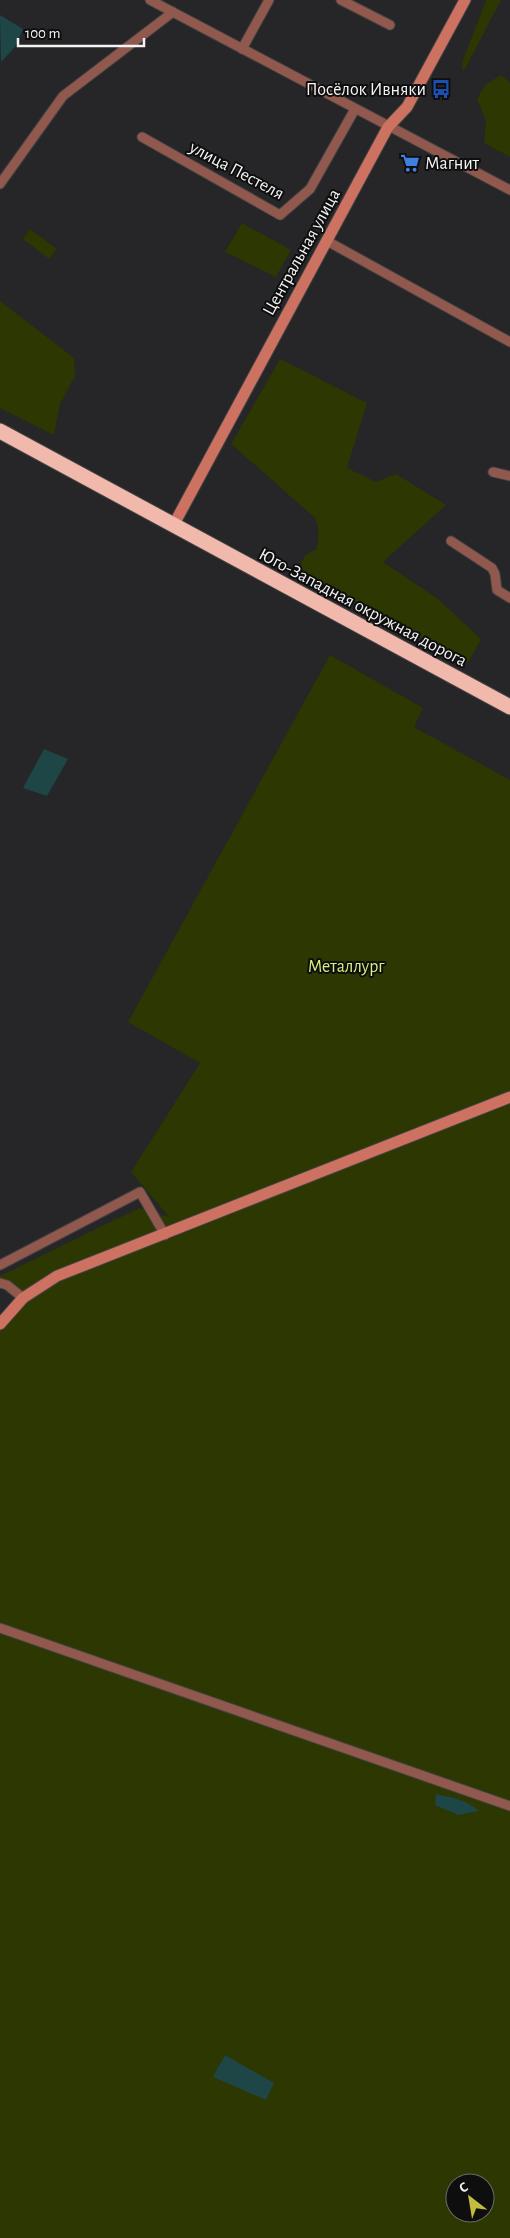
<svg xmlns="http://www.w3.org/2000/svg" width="510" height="2238" viewBox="0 0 510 2238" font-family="'Alegreya Sans',sans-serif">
  <rect width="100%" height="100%" fill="#262527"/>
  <!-- green -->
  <g fill="#2c3701" fill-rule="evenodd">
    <path d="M486 0H501L464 71 462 69 463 60Z"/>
    <path d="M501 75 510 83V157L484 143 486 121 477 99 485 85Z"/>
    <path d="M242 223 291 250 276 277 225 252Z"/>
    <path d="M30 229 57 249 49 259 23 239Z"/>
    <path d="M0 301 74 358 75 376 60 404 54 435 0 408Z"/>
    <path d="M280 359 367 403 347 468 376 482 396 474 446 505 383 562 438 599 481 639 468 663 308 576 300 568C301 559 307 552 316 550 319 538 320 530 315 518L231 444Z"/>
    <path d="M330 655 423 708 414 727 510 780V2238H0V1324L23 1298 0 1283V1276L139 1208 169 1217 131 1172 200 1063 128 1022ZM455 2183H485V2213H455Z"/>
  </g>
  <!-- water -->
  <g fill="#1e4647">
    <path d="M0 15 23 29 15 47 1 62Z"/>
    <path d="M44 749 68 759 47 796 23 788Z"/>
    <path d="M436 1794C452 1797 467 1800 479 1811L458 1815 435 1805Z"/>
    <path d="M225 2055 274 2083 266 2100 213 2077Z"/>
  </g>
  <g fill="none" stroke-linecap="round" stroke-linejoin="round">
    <!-- street casing -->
    <g stroke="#434244" stroke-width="11">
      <g id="street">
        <path d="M150 0 510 190"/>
        <path d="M341 0 390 25"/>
        <path d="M242 49 269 0"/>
        <path d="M142 137 280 215 310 189 355 109"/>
        <path d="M0 184 63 96 173 12"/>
        <path d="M327 241 510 342"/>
        <path d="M493 472 510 476"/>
        <path d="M451 541 492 568 495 574 497 590 510 598"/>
        <path d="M0 1265 140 1192 165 1235"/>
        <path d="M0 1283 7 1285 23 1298"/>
        <path d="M0 1628 510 1806"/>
      </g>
    </g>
    <!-- secondary casing -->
    <g stroke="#434244" stroke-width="13">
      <g id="secondary">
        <path d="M173 526 388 127 407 107 465 0"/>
        <path d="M0 1324 23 1298 57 1276 510 1097"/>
      </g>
    </g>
    <!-- highway casing -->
    <g stroke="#434244" stroke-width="17">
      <path id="highway" d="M0 431 510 707"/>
    </g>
    <!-- street -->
    <use href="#street" stroke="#91584d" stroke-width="9"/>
    <!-- secondary -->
    <use href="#secondary" stroke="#cd7261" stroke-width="11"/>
    <!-- highway -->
    <use href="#highway" stroke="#f1b8ac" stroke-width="15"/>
  </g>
  <!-- icons -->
  <defs>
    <g id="bus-bare" transform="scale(1.5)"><path d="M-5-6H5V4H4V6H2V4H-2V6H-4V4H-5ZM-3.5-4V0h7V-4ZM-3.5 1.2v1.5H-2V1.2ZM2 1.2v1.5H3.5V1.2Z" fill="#1a4fb4" stroke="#0f0e0f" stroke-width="2.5" paint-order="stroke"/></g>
    <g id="supermarket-bare" transform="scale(1.5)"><path d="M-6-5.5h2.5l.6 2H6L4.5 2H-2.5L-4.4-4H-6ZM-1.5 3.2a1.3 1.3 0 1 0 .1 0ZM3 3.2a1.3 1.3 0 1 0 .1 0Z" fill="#3f7fe0" stroke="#0f0e0f" stroke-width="2.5" paint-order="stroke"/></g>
  </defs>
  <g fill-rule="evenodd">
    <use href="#bus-bare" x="441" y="89"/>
    <use href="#supermarket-bare" x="410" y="163"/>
  </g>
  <g text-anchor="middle" stroke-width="4" stroke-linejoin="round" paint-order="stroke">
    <!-- poi labels -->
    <g font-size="18" fill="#f4f4f5" stroke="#0f0e0f" text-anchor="end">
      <text x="426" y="95">Посёлок Ивняки</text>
      <text x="425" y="169" text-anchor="start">Магнит</text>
    </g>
    <!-- street labels -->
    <g font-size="18" fill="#f4f4f5" stroke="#0f0e0f">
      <text transform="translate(237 170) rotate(28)" y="6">улица Пестеля</text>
      <text transform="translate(301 252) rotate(-61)" y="6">Центральная улица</text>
      <text transform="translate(363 607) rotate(28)" y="6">Юго-Западная окружная дорога</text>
    </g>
    <!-- park labels -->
    <g font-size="18" fill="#d4f07e" stroke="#0f0e0f">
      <text x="346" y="972">Металлург</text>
    </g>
  </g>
  <!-- north arrow -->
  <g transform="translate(470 2198) rotate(329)"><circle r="24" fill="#0f0e0f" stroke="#6b6a6b"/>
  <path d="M0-4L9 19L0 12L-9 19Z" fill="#c3bd3e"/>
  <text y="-8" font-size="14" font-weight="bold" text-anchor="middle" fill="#f4f4f5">С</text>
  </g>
  <!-- scale -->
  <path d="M18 38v8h126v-8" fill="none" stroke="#f4f4f5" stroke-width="2.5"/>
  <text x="25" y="38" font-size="15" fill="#f4f4f5" stroke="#0f0e0f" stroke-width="4" paint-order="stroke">100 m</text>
</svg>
